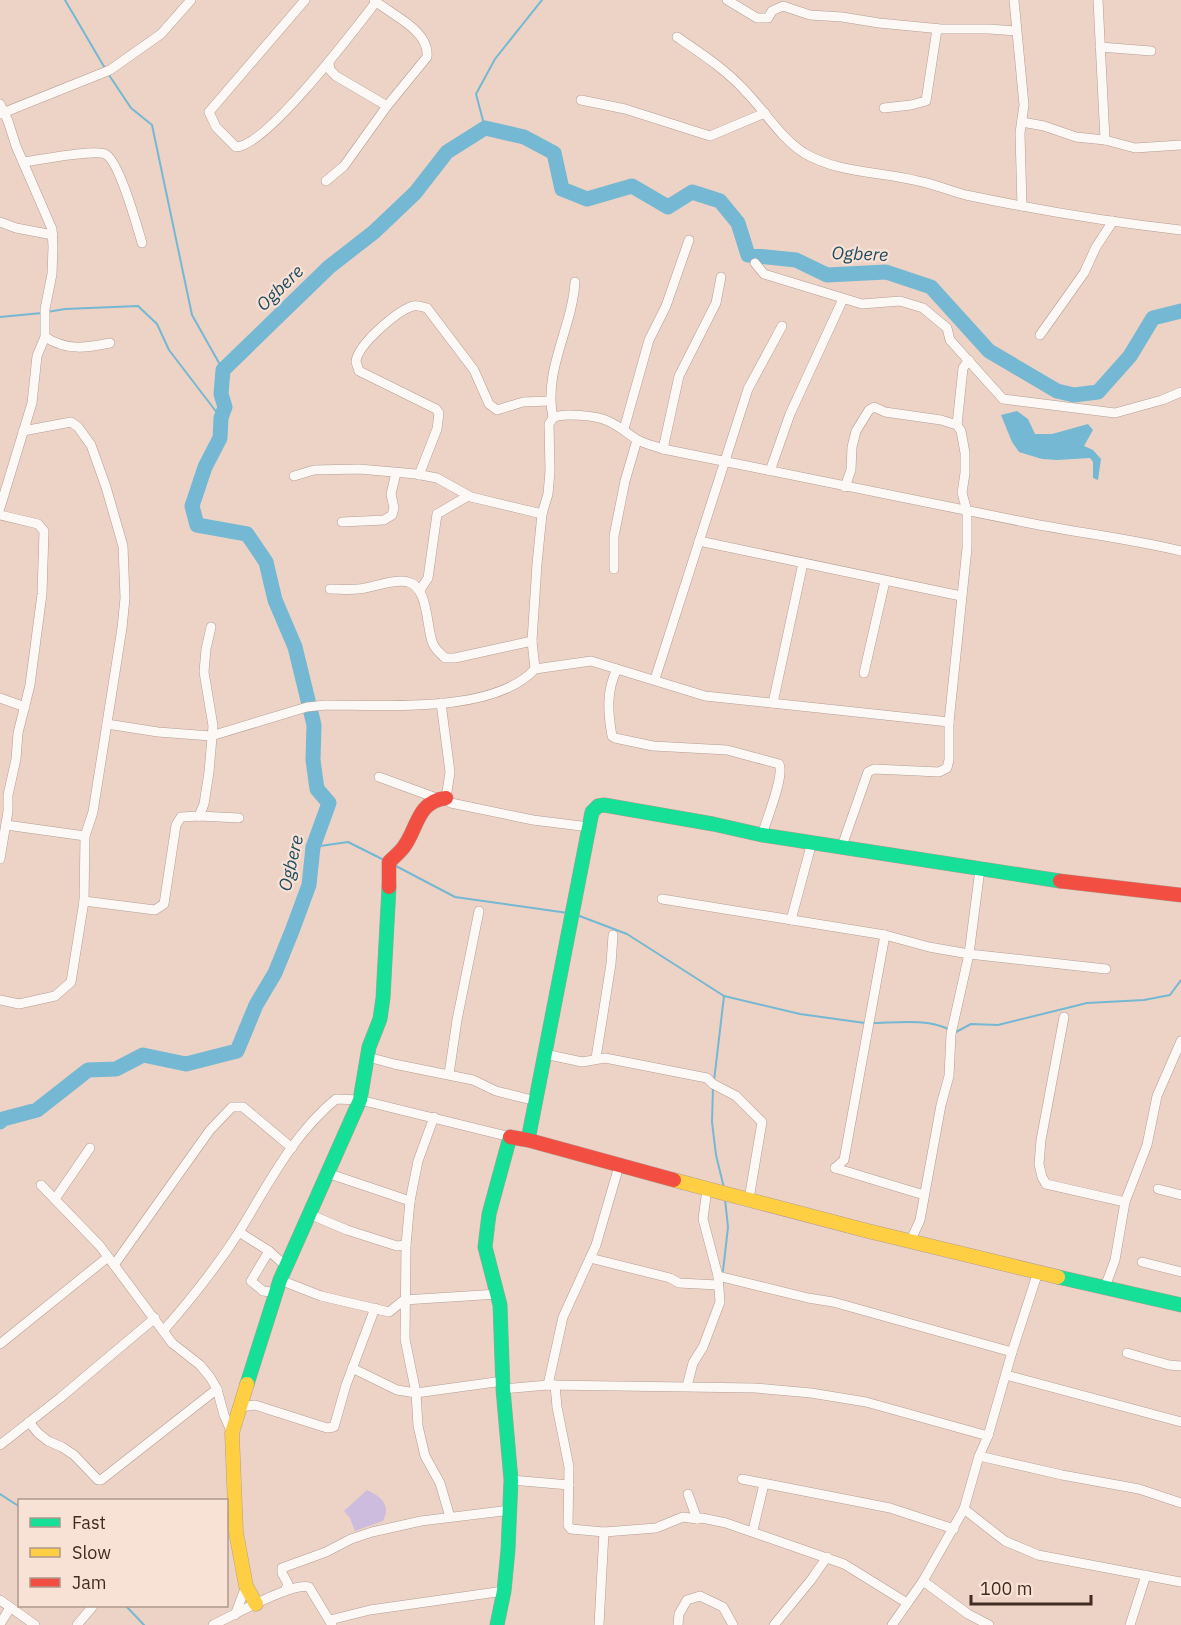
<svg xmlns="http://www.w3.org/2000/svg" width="1181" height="1625" viewBox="0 0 1181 1625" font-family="'IBM Plex Sans',sans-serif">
  <rect width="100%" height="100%" fill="#edd3c6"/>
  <!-- green -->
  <path fill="#cdbcde" d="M367 1490C382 1497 391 1505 383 1521L355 1531 350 1518 344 1511Z"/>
  <!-- water -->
  <path fill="#74b8d3" d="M1017 411 1028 419 1035 434H1052L1088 424 1093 430 1084 446 1093 450 1101 459 1098 480 1093 478V462L1090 458 1057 460 1042 459 1019 452 1012 442 1001 415Z"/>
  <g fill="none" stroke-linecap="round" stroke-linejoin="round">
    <!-- stream -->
    <g stroke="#74b8d3" stroke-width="2">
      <path d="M65 0 106 70"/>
      <path d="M109 75 131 108 152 125 192 315 223 370"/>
      <path d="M485 128 476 94 495 59 542 0"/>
      <path d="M47 312 65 309 138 306 157 324 169 350 221 418"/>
      <path d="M0 317 42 313"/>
      <path d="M313 847 348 842 384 860"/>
      <path d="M394 865 455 897 568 913"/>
      <path d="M577 915 627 934 724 996 800 1014 865 1023"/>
      <path d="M870 1023C894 1023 926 1018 948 1029"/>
      <path d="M956 1032 971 1024 998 1025 1087 1003 1144 1000 1170 995 1181 980"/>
      <path d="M714 1081 724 996"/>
      <path d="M713 1087 712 1122 716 1155 724 1188"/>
      <path d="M723 1271 728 1227 725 1199"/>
      <path d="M0 1494 20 1507"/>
      <path d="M126 1606 144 1625"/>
    </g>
    <!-- river -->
    <path stroke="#74b8d3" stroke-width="15" d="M0 1122 3 1119 37 1110 88 1070 116 1069 143 1055 186 1064 237 1051 256 1005 275 973 292 931 309 885 313 847 329 803 317 789 313 760 314 725 295 647 275 600 266 562 247 534 197 525 192 506 205 467 220 438 221 418 225 407 221 394 223 370 329 267 374 232 415 193 447 152 485 128 524 137 554 153 562 189 587 199 632 186 668 207 692 192 720 201 738 223 748 255 796 260 827 275 886 272 931 287 989 351 1057 391 1074 395 1098 392 1130 356 1153 318 1181 311"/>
    <!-- street casing -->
    <g stroke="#b39d92" stroke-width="10">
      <g id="street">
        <path d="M305 0 209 112 216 127 236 147C266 147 355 29 376 2"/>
        <path d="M727 0 757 18H768L772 11 783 6 810 15 842 17 879 23 941 29H989L1016 31"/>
        <path d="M1014 0 1024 105 1020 133 1022 206"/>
        <path d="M1098 0 1105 140"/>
        <path d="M677 37C702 54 728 71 748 94 766 113 781 138 804 153 840 174 880 171 918 181 934 184 950 191 966 195 1037 210 1109 222 1181 230"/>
        <path d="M1100 47 1151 51"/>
        <path d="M329 63 330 70 336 76 387 106"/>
        <path d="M581 100 625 109 710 136 765 113"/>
        <path d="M0 104 8 121 16 146 52 229 53 247 52 274 45 309V337L37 356 32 403 0 508"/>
        <path d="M884 108 911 105 926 101 937 29"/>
        <path d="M0 114 110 70 161 34 191 0"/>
        <path d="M1022 122 1044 126 1076 137 1105 140 1135 148 1181 145"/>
        <path d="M23 162C39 160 94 149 105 154 119 160 137 226 142 243"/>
        <path d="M326 181 344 166 387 106 427 57C430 30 391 15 374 0"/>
        <path d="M0 222 16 228 53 235"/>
        <path d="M755 263 764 274 862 304 900 301 923 308 947 328 950 340 1003 399 1115 413 1162 400 1181 392"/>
        <path d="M1040 335 1084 273 1096 247 1113 221"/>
        <path d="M45 337C67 351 86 348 110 343"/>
        <path d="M553 418C562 412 598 416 608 421 619 426 627 433 636 439 644 444 655 446 663 449 785 474 907 499 1029 523 1080 533 1131 539 1181 551"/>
        <path d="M957 425 963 368 969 360"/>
        <path d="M624 429 649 340 666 306 689 240"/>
        <path d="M663 449 679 376 716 303 721 277"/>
        <path d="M770 471 790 414 843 299"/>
        <path d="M419 475 437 429 439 413 436 409 359 371 356 362C357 345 397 311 413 306 418 305 422 307 427 308L474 370 489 404 497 410 523 402 549 401"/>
        <path d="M294 476 314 470 359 469 416 474 437 478 471 497 542 514"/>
        <path d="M0 515 38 524 44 531 42 594 30 685 18 733 16 759 8 795V811L0 859"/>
        <path d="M342 522 384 520 392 515 394 508 391 494 396 473"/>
        <path d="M699 541 961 596"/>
        <path d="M614 569V536L625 481 637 440"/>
        <path d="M330 589C339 589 349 590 358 589 372 588 395 578 408 582 429 587 426 628 433 644 436 650 440 653 445 658H455L532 641"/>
        <path d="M420 590 428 578 437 514 468 496"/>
        <path d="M535 669 532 641 537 564 542 514 548 494 550 471 549 424 553 418C543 370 572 329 575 282"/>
        <path d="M617 669C606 691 608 713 612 736L615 738 653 746 727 750 779 764C785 775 766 821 762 835"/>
        <path d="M864 673 885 581"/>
        <path d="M655 679 748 389 782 326"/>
        <path d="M0 698 25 707"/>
        <path d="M441 703 450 772 446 798 451 803 533 820 589 827"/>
        <path d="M773 703 803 563"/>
        <path d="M107 724 158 732 211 736 307 707 326 705C383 705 494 714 535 669L591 661 705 696 949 722"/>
        <path d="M379 777 439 799"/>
        <path d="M199 816 204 804 209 772 213 726 204 672 206 649 211 627"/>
        <path d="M6 825 85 836"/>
        <path d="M842 846 868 772 874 769 939 772 947 768 949 760V722L967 548V511L962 493 965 473V453L961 431 957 425 941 420 885 412 874 407 869 410 856 431 852 447 851 470 845 487"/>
        <path d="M662 899 885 935 929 947 969 954 1106 969"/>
        <path d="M84 901 155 910 164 904 176 825 181 817 199 816 239 818"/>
        <path d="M791 920 812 842"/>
        <path d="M0 1000 19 1004 55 996 71 982 84 901 85 836 93 812 122 628 125 598 123 546 106 487 91 445 78 427 71 422 23 431"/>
        <path d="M1064 1017 1041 1140 1039 1164 1042 1177 1046 1184 1125 1202"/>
        <path d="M545 1054 582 1062 605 1058 707 1078 713 1084 736 1096 762 1122 749 1199"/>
        <path d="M368 1057 394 1064 473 1080 496 1091 536 1101"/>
        <path d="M596 1058 611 964 613 935"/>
        <path d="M449 1074 457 1020 479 911"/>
        <path d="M434 1117 418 1161 410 1201 406 1245 405 1339 416 1393 418 1426 425 1456 440 1483 450 1517"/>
        <path d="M835 1168 844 1160 885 935"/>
        <path d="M835 1168 924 1195"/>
        <path d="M327 1173 410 1201"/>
        <path d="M41 1185 100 1246 172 1343 200 1365 210 1377 217 1389 224 1415 232 1433"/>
        <path d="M1158 1189 1181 1195"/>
        <path d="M55 1199 90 1148"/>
        <path d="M309 1214 347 1230 397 1246 406 1245"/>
        <path d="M239 1232 269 1251 286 1266"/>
        <path d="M911 1240 920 1220 941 1105 949 1076 951 1034 969 954 980 869"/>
        <path d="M269 1251 251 1281 263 1291 278 1293"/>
        <path d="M590 1258 670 1278 679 1283 718 1285"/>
        <path d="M1142 1262 1181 1272"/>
        <path d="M114 1265 210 1130 232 1107H243L292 1148"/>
        <path d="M718 1276 808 1298 833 1302 1012 1352"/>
        <path d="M280 1280 321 1296 389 1312 404 1300 498 1294"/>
        <path d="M1105 1287 1115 1260 1125 1202 1147 1145 1157 1096 1181 1041"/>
        <path d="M164 1330C192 1298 216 1268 239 1232 268 1185 293 1134 336 1099L360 1100 510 1137"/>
        <path d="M0 1344 108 1257"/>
        <path d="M1127 1353 1169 1365 1181 1366"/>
        <path d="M352 1368 397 1390 416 1393 503 1381"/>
        <path d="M1006 1375 1181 1422"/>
        <path d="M548 1385 563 1317 596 1245 619 1166"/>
        <path d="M555 1385 557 1407 569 1467 568 1525 571 1529 604 1532 656 1528 683 1517 697 1519 702 1518 726 1523 844 1564 907 1603"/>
        <path d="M687 1386 693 1363 703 1347 720 1302 718 1276 703 1219 707 1189"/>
        <path d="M503 1389 548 1385 755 1388 811 1393 866 1402 988 1436"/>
        <path d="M240 1407 255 1405 327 1428 334 1427 346 1385 375 1308"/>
        <path d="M29 1422 38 1433 48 1441 62 1447 74 1455 98 1480H101L217 1389"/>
        <path d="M0 1445 60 1398 155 1318"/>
        <path d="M979 1456 1062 1475 1139 1489 1181 1503"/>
        <path d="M742 1479 890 1508 954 1529"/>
        <path d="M511 1480 569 1485"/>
        <path d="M688 1494 697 1519"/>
        <path d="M964 1509 1005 1541 1038 1555 1181 1582"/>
        <path d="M753 1530 764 1484"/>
        <path d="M923 1581 968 1614 989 1625"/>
        <path d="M285 1591 288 1584 282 1573V1568L326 1552 351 1539 372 1532 421 1521 511 1510"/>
        <path d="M0 1600 35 1625"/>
        <path d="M235 1615 246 1586"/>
        <path d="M330 1620 370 1610 504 1591"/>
        <path d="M0 1624 10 1608"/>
        <path d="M77 1625 93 1606"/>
        <path d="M213 1625C232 1616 292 1582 309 1587L332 1625"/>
        <path d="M599 1625 604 1532"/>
        <path d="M678 1625 679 1614 687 1600 700 1596 723 1607 733 1625"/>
        <path d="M774 1625 811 1580 827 1557"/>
        <path d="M892 1625 923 1581 964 1509 979 1456 988 1436 1012 1352 1038 1272"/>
        <path d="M1130 1625 1146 1575"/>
      </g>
    </g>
    <!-- fast casing -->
    <g stroke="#b39d92" stroke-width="15">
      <g id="fast">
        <path d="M528 1140 592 812 598 806 604 805 713 824 762 835 1060 881"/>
        <path d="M1058 1277 1181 1305"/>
        <path d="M247 1384 280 1280 360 1100 369 1047 380 1019 383 998 389 887"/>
        <path d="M497 1625 504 1591 508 1550 511 1480 503 1389 500 1305 485 1247 489 1214 510 1137"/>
      </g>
    </g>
    <!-- slow casing -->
    <g stroke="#b39d92" stroke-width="15">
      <g id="slow">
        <path d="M674 1180 868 1231 1058 1277"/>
        <path d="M247 1384 232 1433 236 1532 246 1586 256 1604"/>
      </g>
    </g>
    <!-- jam casing -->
    <g stroke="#b39d92" stroke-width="15">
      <g id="jam">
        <path d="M1060 881 1181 895"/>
        <path d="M389 887V862C394 857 399 853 403 848 418 829 416 802 446 798"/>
        <path d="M510 1137 528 1140 674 1180"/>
      </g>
    </g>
    <!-- street -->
    <use href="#street" stroke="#fcf8f6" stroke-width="9"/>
    <!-- fast -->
    <use href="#fast" stroke="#16e098" stroke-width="14"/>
    <!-- slow -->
    <use href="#slow" stroke="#ffcf43" stroke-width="14"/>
    <!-- jam -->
    <use href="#jam" stroke="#f24e42" stroke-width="14"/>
  </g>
  <g text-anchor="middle" stroke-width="4.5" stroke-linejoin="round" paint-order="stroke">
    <!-- water labels -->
    <g font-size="18" font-style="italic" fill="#1e4b5e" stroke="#f8e1d5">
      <text transform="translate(860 254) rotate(2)" y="6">Ogbere</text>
      <text transform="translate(280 288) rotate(-44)" y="6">Ogbere</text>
      <text transform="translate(291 863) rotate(-77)" y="6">Ogbere</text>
    </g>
  </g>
  <!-- legend -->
  <rect x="18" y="1499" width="210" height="108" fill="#f8e1d5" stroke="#af998d" stroke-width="1.5"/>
  <rect x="30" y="1518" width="30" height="9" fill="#16e098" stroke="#af998d" stroke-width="1.5"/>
  <text x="72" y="1529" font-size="18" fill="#422c21">Fast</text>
  <rect x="30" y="1548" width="30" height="9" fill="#ffcf43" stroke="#af998d" stroke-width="1.5"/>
  <text x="72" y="1559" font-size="18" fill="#422c21">Slow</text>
  <rect x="30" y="1578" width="30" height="9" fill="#f24e42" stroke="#af998d" stroke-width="1.5"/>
  <text x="72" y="1589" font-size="18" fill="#422c21">Jam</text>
  <!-- scale -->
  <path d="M971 1595v9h120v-9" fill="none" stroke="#422c21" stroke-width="3"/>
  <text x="980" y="1595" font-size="18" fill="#422c21" stroke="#f8e1d5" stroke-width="4.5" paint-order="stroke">100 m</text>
</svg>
